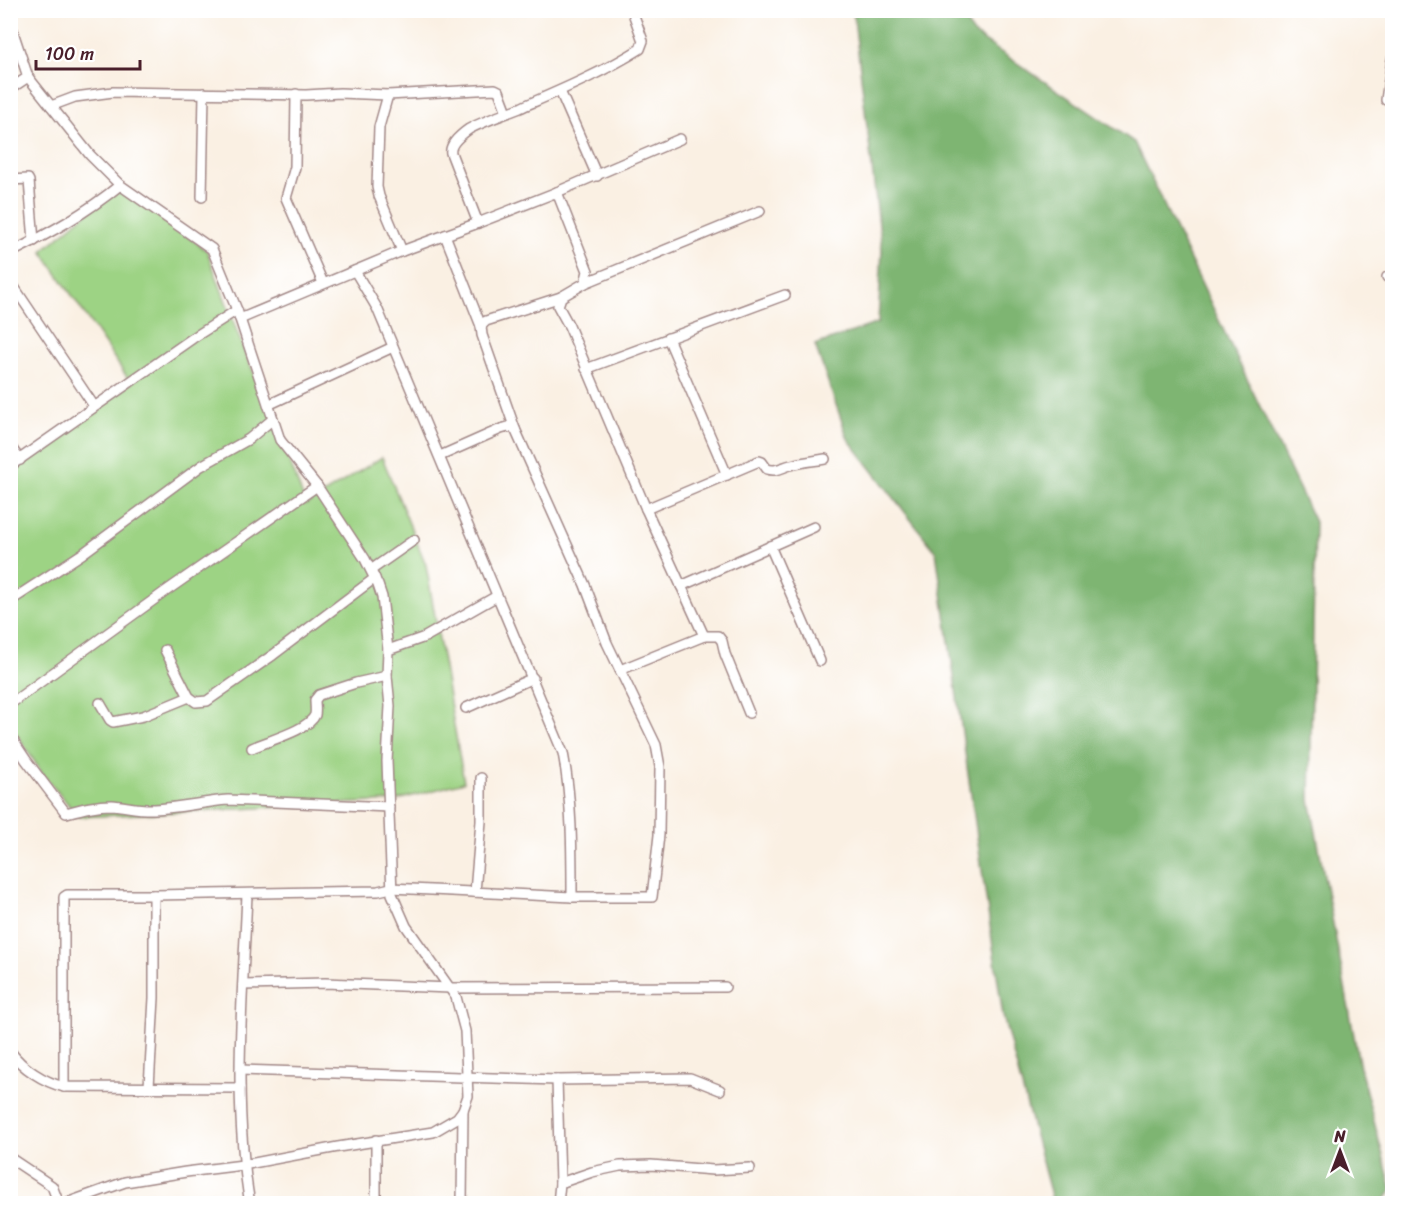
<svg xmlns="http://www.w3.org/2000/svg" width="1403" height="1214" viewBox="0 0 1403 1214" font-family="Sriracha,sans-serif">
  <rect width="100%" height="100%" fill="#fff"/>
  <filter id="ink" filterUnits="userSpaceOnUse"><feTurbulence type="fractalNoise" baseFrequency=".0167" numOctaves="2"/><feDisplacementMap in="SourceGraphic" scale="12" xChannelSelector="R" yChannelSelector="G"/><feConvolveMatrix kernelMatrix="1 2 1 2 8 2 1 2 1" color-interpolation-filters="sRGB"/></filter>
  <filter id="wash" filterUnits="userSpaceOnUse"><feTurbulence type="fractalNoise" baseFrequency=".008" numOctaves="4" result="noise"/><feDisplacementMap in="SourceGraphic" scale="24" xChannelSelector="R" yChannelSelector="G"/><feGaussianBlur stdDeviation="1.35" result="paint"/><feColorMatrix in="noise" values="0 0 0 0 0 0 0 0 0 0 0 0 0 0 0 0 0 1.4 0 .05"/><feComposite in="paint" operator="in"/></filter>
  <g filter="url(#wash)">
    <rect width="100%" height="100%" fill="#faf0e3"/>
    <!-- green -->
    <path fill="#9dd384" stroke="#747958" stroke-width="1.5" d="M120 185 207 251 245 353 268 405 306 505 382 457 426 565 464 782 394 801 79 817 44 776 11 726V473L131 383 42 251Z"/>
    <!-- forest -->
    <path fill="#7eb572" stroke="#646a4e" stroke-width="1.5" d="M853 11H957L974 34 1134 142 1315 522 1310 800 1360 1068 1392 1190 1382 1203H1053L1003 1016 936 552 848 439 815 345 878 323 882 250Z"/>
  </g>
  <g filter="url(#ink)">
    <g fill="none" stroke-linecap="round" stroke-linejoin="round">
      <!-- minor casing -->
      <g stroke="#a28887" stroke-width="12">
        <g id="minor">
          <path d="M10 23 28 77 90 155 120 185 212 249 237 310 280 440 317 486 365 559 378 585 382 597 388 650 387 676 390 706 387 761 392 894 406 926 456 997 465 1031 468 1096 463 1110 457 1118 433 1132 338 1147 243 1165 186 1172 125 1182 64 1204"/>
          <path d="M1392 59 1386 100 1392 101"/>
          <path d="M10 89 28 77"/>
          <path d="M560 91 597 176"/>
          <path d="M296 94 295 167 286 198 323 283"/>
          <path d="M388 95 379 127 377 187 379 196 402 251"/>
          <path d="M51 106 75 97 113 92 306 95 340 93 388 95 495 89 499 91 507 112"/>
          <path d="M10 180 28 179 29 181 34 241"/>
          <path d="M557 192 680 139"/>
          <path d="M202 197 204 93"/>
          <path d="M478 223 557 192 588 271 585 283 561 297 558 306 569 326 646 509 704 636 620 670"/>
          <path d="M445 235 481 326"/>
          <path d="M10 253C50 233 86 213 120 185"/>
          <path d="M1387 277 1392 278"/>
          <path d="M10 281 94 406"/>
          <path d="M585 283 760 211"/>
          <path d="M240 319 402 251 478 223 451 153C449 144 462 134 469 129 486 120 503 115 520 108 561 90 602 73 640 49L643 41 632 10"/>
          <path d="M668 338 727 475"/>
          <path d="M586 369 785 295"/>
          <path d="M268 405 393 347"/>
          <path d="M515 429 482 335 481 326 486 321 561 297"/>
          <path d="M10 446 20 460"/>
          <path d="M440 456 501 429 508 427 515 429 585 585 607 643 656 745 660 767 659 835 652 897H572"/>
          <path d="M10 466 193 338 237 310"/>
          <path d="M646 509 759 461 762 462 767 469C777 472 782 467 791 465 802 462 813 461 825 459"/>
          <path d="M770 546 820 661"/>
          <path d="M371 570 414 540"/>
          <path d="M681 586 814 527"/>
          <path d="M10 601 82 554 201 466 249 439 273 419"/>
          <path d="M704 636H718L722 641 725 654 749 713"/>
          <path d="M165 650 189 697 196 702 207 701 273 655 375 578"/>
          <path d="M388 650 425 637 497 596"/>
          <path d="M100 703 110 720 113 722 143 716 189 697"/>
          <path d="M10 704 166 591 317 486"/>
          <path d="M466 708 533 678"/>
          <path d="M10 736 26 760 66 813C81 809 95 805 112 805 126 806 140 810 154 809 179 808 203 802 228 800L389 807"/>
          <path d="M252 748C267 741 309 730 315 715 316 711 315 705 315 700L319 695 356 683 387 676"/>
          <path d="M475 892 481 821V778"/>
          <path d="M247 894C243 997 232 1101 250 1204"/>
          <path d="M243 985 325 983 450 988 725 987"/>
          <path d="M10 1051C22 1068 44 1082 64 1087"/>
          <path d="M240 1070 557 1080 690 1078 720 1090"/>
          <path d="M557 1080 560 1183"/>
          <path d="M149 1087 154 998V895"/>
          <path d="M240 1088 64 1087V897L67 895H154L378 891 391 888 572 897C572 848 572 801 563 753L377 308 355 271"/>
          <path d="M376 1140V1204"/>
          <path d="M10 1158 52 1186 59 1204"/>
          <path d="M462 1204 463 1110"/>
          <path d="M558 1204 560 1183 592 1172 620 1166 651 1165 713 1170 750 1168"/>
        </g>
      </g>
      <!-- minor -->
      <use href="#minor" stroke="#fff" stroke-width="9"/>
    </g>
  </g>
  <!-- margin -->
  <rect width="1403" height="1214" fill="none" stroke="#fff" stroke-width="36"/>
  <!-- north arrow -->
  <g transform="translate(1340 1151)" stroke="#ffffff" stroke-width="4.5" paint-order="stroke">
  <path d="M0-4.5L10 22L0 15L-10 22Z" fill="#4a1f2b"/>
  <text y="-9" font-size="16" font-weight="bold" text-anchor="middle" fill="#4a1f2b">N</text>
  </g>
  <!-- scale -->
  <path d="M36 60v9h104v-9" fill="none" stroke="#4a1f2b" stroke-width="3"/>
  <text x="45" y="60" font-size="18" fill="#4a1f2b" stroke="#ffffff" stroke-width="4.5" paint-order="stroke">100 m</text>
</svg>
